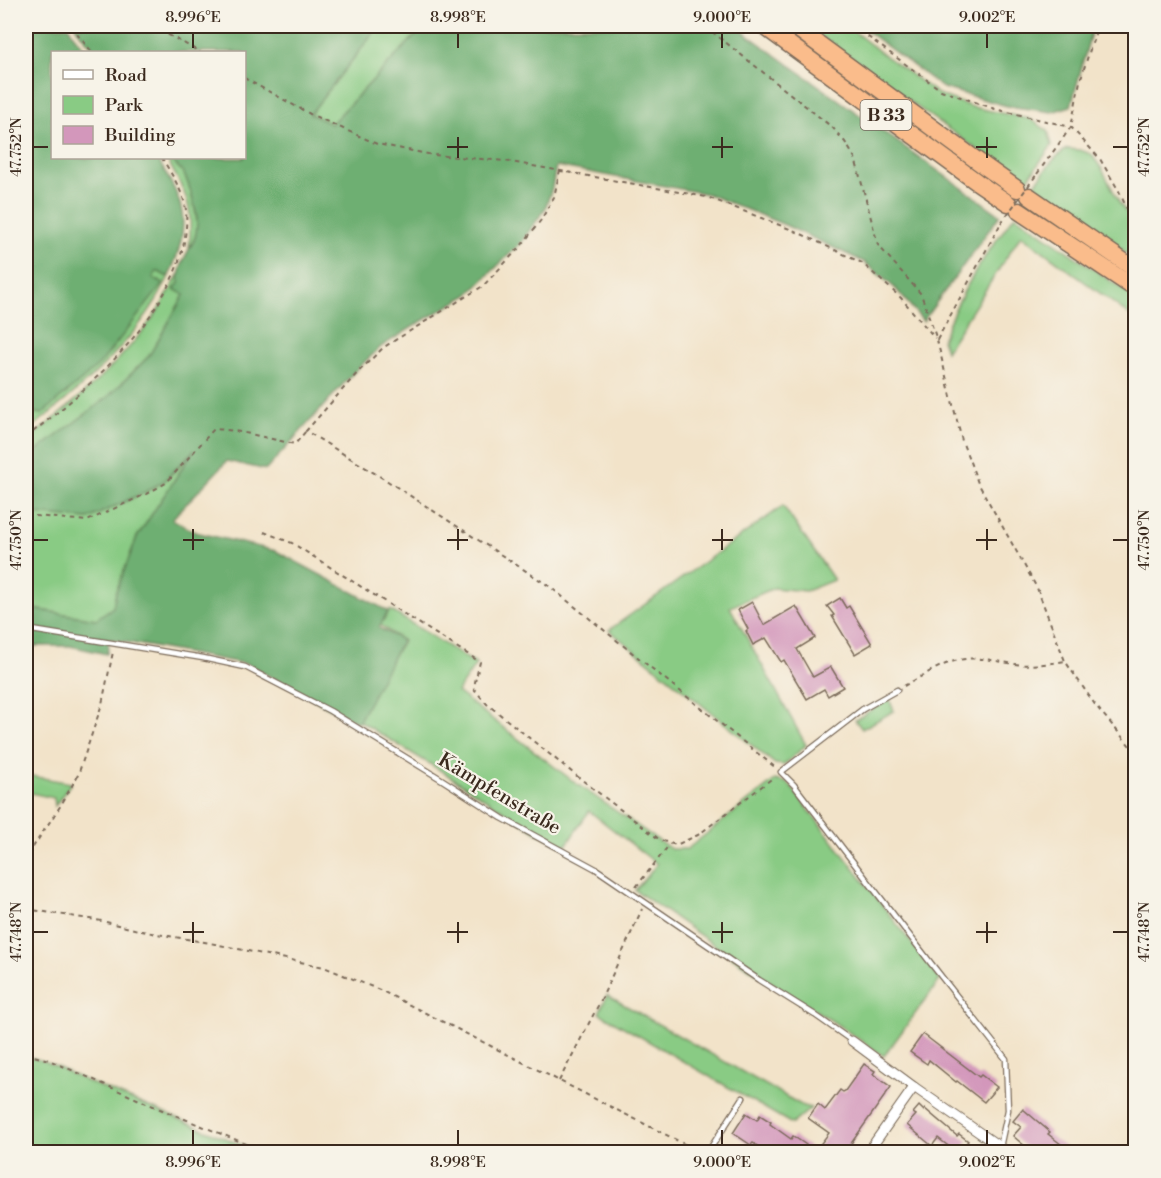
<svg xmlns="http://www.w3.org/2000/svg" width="1161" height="1178" viewBox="0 0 1161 1178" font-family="'Libre Bodoni',serif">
  <rect width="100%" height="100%" fill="#f7f3e8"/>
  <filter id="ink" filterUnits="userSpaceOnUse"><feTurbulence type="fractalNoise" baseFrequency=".0167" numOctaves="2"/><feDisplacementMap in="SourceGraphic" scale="12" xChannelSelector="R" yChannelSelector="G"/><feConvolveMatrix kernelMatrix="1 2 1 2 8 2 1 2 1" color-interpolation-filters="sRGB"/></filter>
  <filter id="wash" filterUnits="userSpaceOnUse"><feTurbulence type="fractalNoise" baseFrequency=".008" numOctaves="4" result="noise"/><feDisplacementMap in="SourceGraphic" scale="24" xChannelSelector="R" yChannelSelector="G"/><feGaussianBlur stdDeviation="1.35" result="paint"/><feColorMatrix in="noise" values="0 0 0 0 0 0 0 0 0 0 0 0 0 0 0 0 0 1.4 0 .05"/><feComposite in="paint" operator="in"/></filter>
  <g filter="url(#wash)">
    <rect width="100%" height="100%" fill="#f2e3c9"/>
    <!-- green -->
    <g fill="#89cb84" stroke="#627a51" stroke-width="1.5">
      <path d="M379 26H428L414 37 331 124 310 114Z"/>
      <path d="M806 26H847L888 58 938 94 972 107 1030 119 1048 131 1052 145 1025 183 862 68Z"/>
      <path d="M1067 149 1080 150 1091 154 1102 169 1120 204 1135 223V259L1033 188C1043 173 1051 159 1067 149Z"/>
      <path d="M166 158H170C173 164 178 166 182 171 188 179 190 189 192 198 196 214 202 233 189 247 194 205 186 193 166 158Z"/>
      <path d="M1015 215 1135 298V319L1021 235 946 351 942 340C960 291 984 256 1015 215Z"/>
      <path d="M156 272H159L166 276H169C143 335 77 393 26 432V411L42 414 163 283 153 278Z"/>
      <path d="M178 275 179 283 185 295 149 356 108 397 26 459V441C73 405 120 364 155 315 164 302 171 288 178 275Z"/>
      <path d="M198 444 137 537 116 592 114 607 96 619 26 608V513L88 519 145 492 164 481 178 468Z"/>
      <path d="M783 506 834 580 806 591 774 588 730 607 806 745 784 765 775 764 609 630Z"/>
      <path d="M390 610 476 664 457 692 577 784 671 849H687L775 780 788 783 940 980 884 1056 829 1019 742 964 635 890 657 864 589 811 565 847 543 836 443 772 354 718 403 641 380 625Z"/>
      <path d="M889 699 894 711 862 729 855 720Z"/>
      <path d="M26 775 71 783 55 806 54 798 26 792Z"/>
      <path d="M607 995 803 1106 811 1108 792 1124 599 1013Z"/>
      <path d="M26 1056 47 1062 86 1081 259 1152H26Z"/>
    </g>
    <!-- forest -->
    <g fill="#6eaf72" stroke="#546c48" stroke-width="1.5">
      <path d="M26 26H69L72 33 87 52H52V158H157C166 174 177 190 181 208 187 230 178 256 169 276H166L159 272H156L153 278 163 284 100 364 42 414 26 411Z"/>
      <path d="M75 26H379L310 114 331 124 414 37 428 26H735L1000 215 923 321 896 289 864 262 785 225 708 194 556 166 552 188 545 209 521 243 468 295 427 318 382 346 355 371 266 470 227 461 172 519 195 532 276 551 388 611 379 628 402 640 358 723 247 664 109 639 107 654 70 646H26V608L96 619 113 607 116 592 137 537 194 450 164 481 145 492 88 519 26 513V459L108 397 149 356 184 295 174 289 179 283C178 269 185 256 192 244 196 238 197 228 197 221 197 210 188 179 182 171 178 166 173 164 170 158H244V52H96L78 31Z"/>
      <path d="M860 26H1095L1091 33 1071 106 1052 112 1007 106 943 88Z"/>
    </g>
    <g id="blocks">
      <!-- building -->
      <g fill="#d397bb">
        <path d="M840 598 846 608 849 606 872 644 855 654 832 616 834 615 827 606Z"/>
        <path d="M752 602 764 625 796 606 815 638 797 649 813 677 831 667 843 687 828 696 824 689 807 699 784 660 781 662 766 638 753 645 746 631 748 629 738 610Z"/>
        <path d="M923 1034 979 1077 981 1075 997 1087 984 1102 957 1081 956 1082 929 1060 927 1064 910 1052Z"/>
        <path d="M864 1064 875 1071 873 1074 891 1087 845 1152H766L753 1143 751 1145 733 1133 746 1113 757 1120 760 1115 771 1122 770 1124 791 1139 793 1136 815 1151 829 1133 808 1118 818 1104 825 1110 840 1090 843 1092 845 1091Z"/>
        <path d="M919 1106 924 1111 925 1109 957 1136 959 1134 968 1141 964 1146 971 1152H956L938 1138 932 1146 907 1125 916 1115 913 1113Z"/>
        <path d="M1023 1109 1050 1132 1048 1134 1071 1152H1032L1013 1136 1021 1127 1013 1121Z"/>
      </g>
    </g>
  </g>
  <g filter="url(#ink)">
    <use href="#blocks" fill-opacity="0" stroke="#7b6b5a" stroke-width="1.5"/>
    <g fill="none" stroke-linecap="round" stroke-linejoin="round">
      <!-- service casing -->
      <g stroke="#7b6b5a" stroke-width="7">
        <g id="service">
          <path d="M26 629 203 658 245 667 330 711 441 779 502 818 596 869 759 980 815 1015 852 1041"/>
          <path d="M897 690 863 709 781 772 794 785 933 966 1006 1059 1008 1110 1000 1147"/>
          <path d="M708 1152 743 1098"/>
        </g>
      </g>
      <!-- minor casing -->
      <g stroke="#7b6b5a" stroke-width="11">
        <g id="minor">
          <path d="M852 1041 914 1087 1000 1147 1005 1152"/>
          <path d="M868 1152 914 1087"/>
        </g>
      </g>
      <!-- trunk casing -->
      <g stroke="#7b6b5a" stroke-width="19">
        <g id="trunk">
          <path d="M764 26 977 182 1008 203"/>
          <path d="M794 26 983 165 1017 189"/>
          <path d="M1029 196 1136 270"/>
          <path d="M1019 211 1136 289"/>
        </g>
      </g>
      <!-- path -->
      <g stroke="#7b6b5a" stroke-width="2" stroke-dasharray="4.5 4.5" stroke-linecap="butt">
        <path d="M72 26 76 33 92 52"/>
        <path d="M152 26 200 52"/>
        <path d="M705 26 833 128 845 142 855 158 878 245 921 294 937 340 962 441 978 483 1037 588 1065 661 1096 706 1136 753"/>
        <path d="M853 26 941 90 995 109 1071 127 1100 159 1119 191 1127 209 1136 218"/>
        <path d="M244 78 310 114 377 144 433 155 505 161 707 197 795 231 862 263 901 298 935 338"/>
        <path d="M560 170 554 197 541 220 521 246 483 286 384 347 359 371 306 431 389 482 549 586 776 768"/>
        <path d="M1037 174 1071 127 1080 81 1095 34 1100 26"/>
        <path d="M937 340 1001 223"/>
        <path d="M26 437C89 390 193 298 186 211 185 194 170 172 162 158"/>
        <path d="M26 515 87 521 146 494 166 483 214 429C241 430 268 439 295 444L306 431"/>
        <path d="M264 532 292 543 480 662C478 671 475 679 474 689L487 704 573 773 660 840 676 845 698 835 774 777"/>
        <path d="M904 686C921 677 940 664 959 660 978 656 996 661 1014 664 1032 666 1048 664 1065 661"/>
        <path d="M26 864 31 850 61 805 78 775 102 704 113 652"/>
        <path d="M636 887 670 844"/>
        <path d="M26 909 102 921 146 932 210 943 324 967 382 991 700 1152"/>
        <path d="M26 1054 49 1060 160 1109 266 1152"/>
        <path d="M559 1081 601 1000 642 909"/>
      </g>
      <!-- service -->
      <use href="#service" stroke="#fff" stroke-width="4.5"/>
      <!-- minor -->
      <use href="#minor" stroke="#fff" stroke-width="9"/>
      <!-- trunk -->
      <use href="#trunk" stroke="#fabc8b" stroke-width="16"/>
      <!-- path-bridge -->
      <path stroke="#7b6b5a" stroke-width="2" stroke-dasharray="4.5 4.5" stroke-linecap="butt" d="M1001 223 1037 174"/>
    </g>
  </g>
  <!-- ticks -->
  <path fill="none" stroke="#3b2a1e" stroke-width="2" d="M193 33V48M458 33V48M722 33V48M987 33V48M458 137V158M722 137V158M987 137V158M33 147H48M447 147H468M712 147H733M976 147H997M1113 147H1128M193 529V550M458 529V550M722 529V550M987 529V550M33 540H48M183 540H204M447 540H468M712 540H733M976 540H997M1113 540H1128M193 922V943M458 922V943M722 922V943M987 922V943M33 932H48M183 932H204M447 932H468M712 932H733M976 932H997M1113 932H1128M193 1130V1145M458 1130V1145M722 1130V1145M987 1130V1145"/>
  <g text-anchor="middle" stroke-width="4.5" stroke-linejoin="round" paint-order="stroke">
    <!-- shield labels -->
    <rect fill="#f7f3e8" stroke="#73665b" stroke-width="1.5" x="860.5" y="100" width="51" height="30" rx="4.5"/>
    <g font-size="18" font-weight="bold" fill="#3b2a1e">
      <text x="886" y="121">B 33</text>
    </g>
    <!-- street labels -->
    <g font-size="20" fill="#3b2a1e" stroke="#f7f3e8">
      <text transform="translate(500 793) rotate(31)" y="7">Kämpfenstraße</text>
    </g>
  </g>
  <!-- margin -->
  <rect width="1161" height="1178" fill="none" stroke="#f7f3e8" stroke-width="66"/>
  <!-- legend -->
  <rect x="51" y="51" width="195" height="108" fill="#f7f3e8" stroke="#aca397" stroke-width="1.5"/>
  <rect x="63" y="70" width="30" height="9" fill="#ffffff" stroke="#aca397" stroke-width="1.5"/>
  <text x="105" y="81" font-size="18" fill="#3b2a1e">Road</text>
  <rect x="63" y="96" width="30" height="18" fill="#89cb84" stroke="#aca397" stroke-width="1.5"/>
  <text x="105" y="111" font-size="18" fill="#3b2a1e">Park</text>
  <rect x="63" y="126" width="30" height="18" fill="#d397bb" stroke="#aca397" stroke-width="1.5"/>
  <text x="105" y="141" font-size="18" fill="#3b2a1e">Building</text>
  <rect x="33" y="33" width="1095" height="1112" fill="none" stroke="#3b2a1e" stroke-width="2"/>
  <g font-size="15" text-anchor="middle" fill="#3b2a1e">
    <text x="193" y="22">8.996°E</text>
    <text x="458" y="22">8.998°E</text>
    <text x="722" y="22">9.000°E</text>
    <text x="987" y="22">9.002°E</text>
    <text transform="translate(16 147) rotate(-90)" y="5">47.752°N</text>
    <text transform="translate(1144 147) rotate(-90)" y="5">47.752°N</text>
    <text transform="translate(16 540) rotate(-90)" y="5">47.750°N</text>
    <text transform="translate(1144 540) rotate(-90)" y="5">47.750°N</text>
    <text transform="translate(16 932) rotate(-90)" y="5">47.748°N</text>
    <text transform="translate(1144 932) rotate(-90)" y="5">47.748°N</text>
    <text x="193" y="1167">8.996°E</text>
    <text x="458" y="1167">8.998°E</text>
    <text x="722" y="1167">9.000°E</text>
    <text x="987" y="1167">9.002°E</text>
  </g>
</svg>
